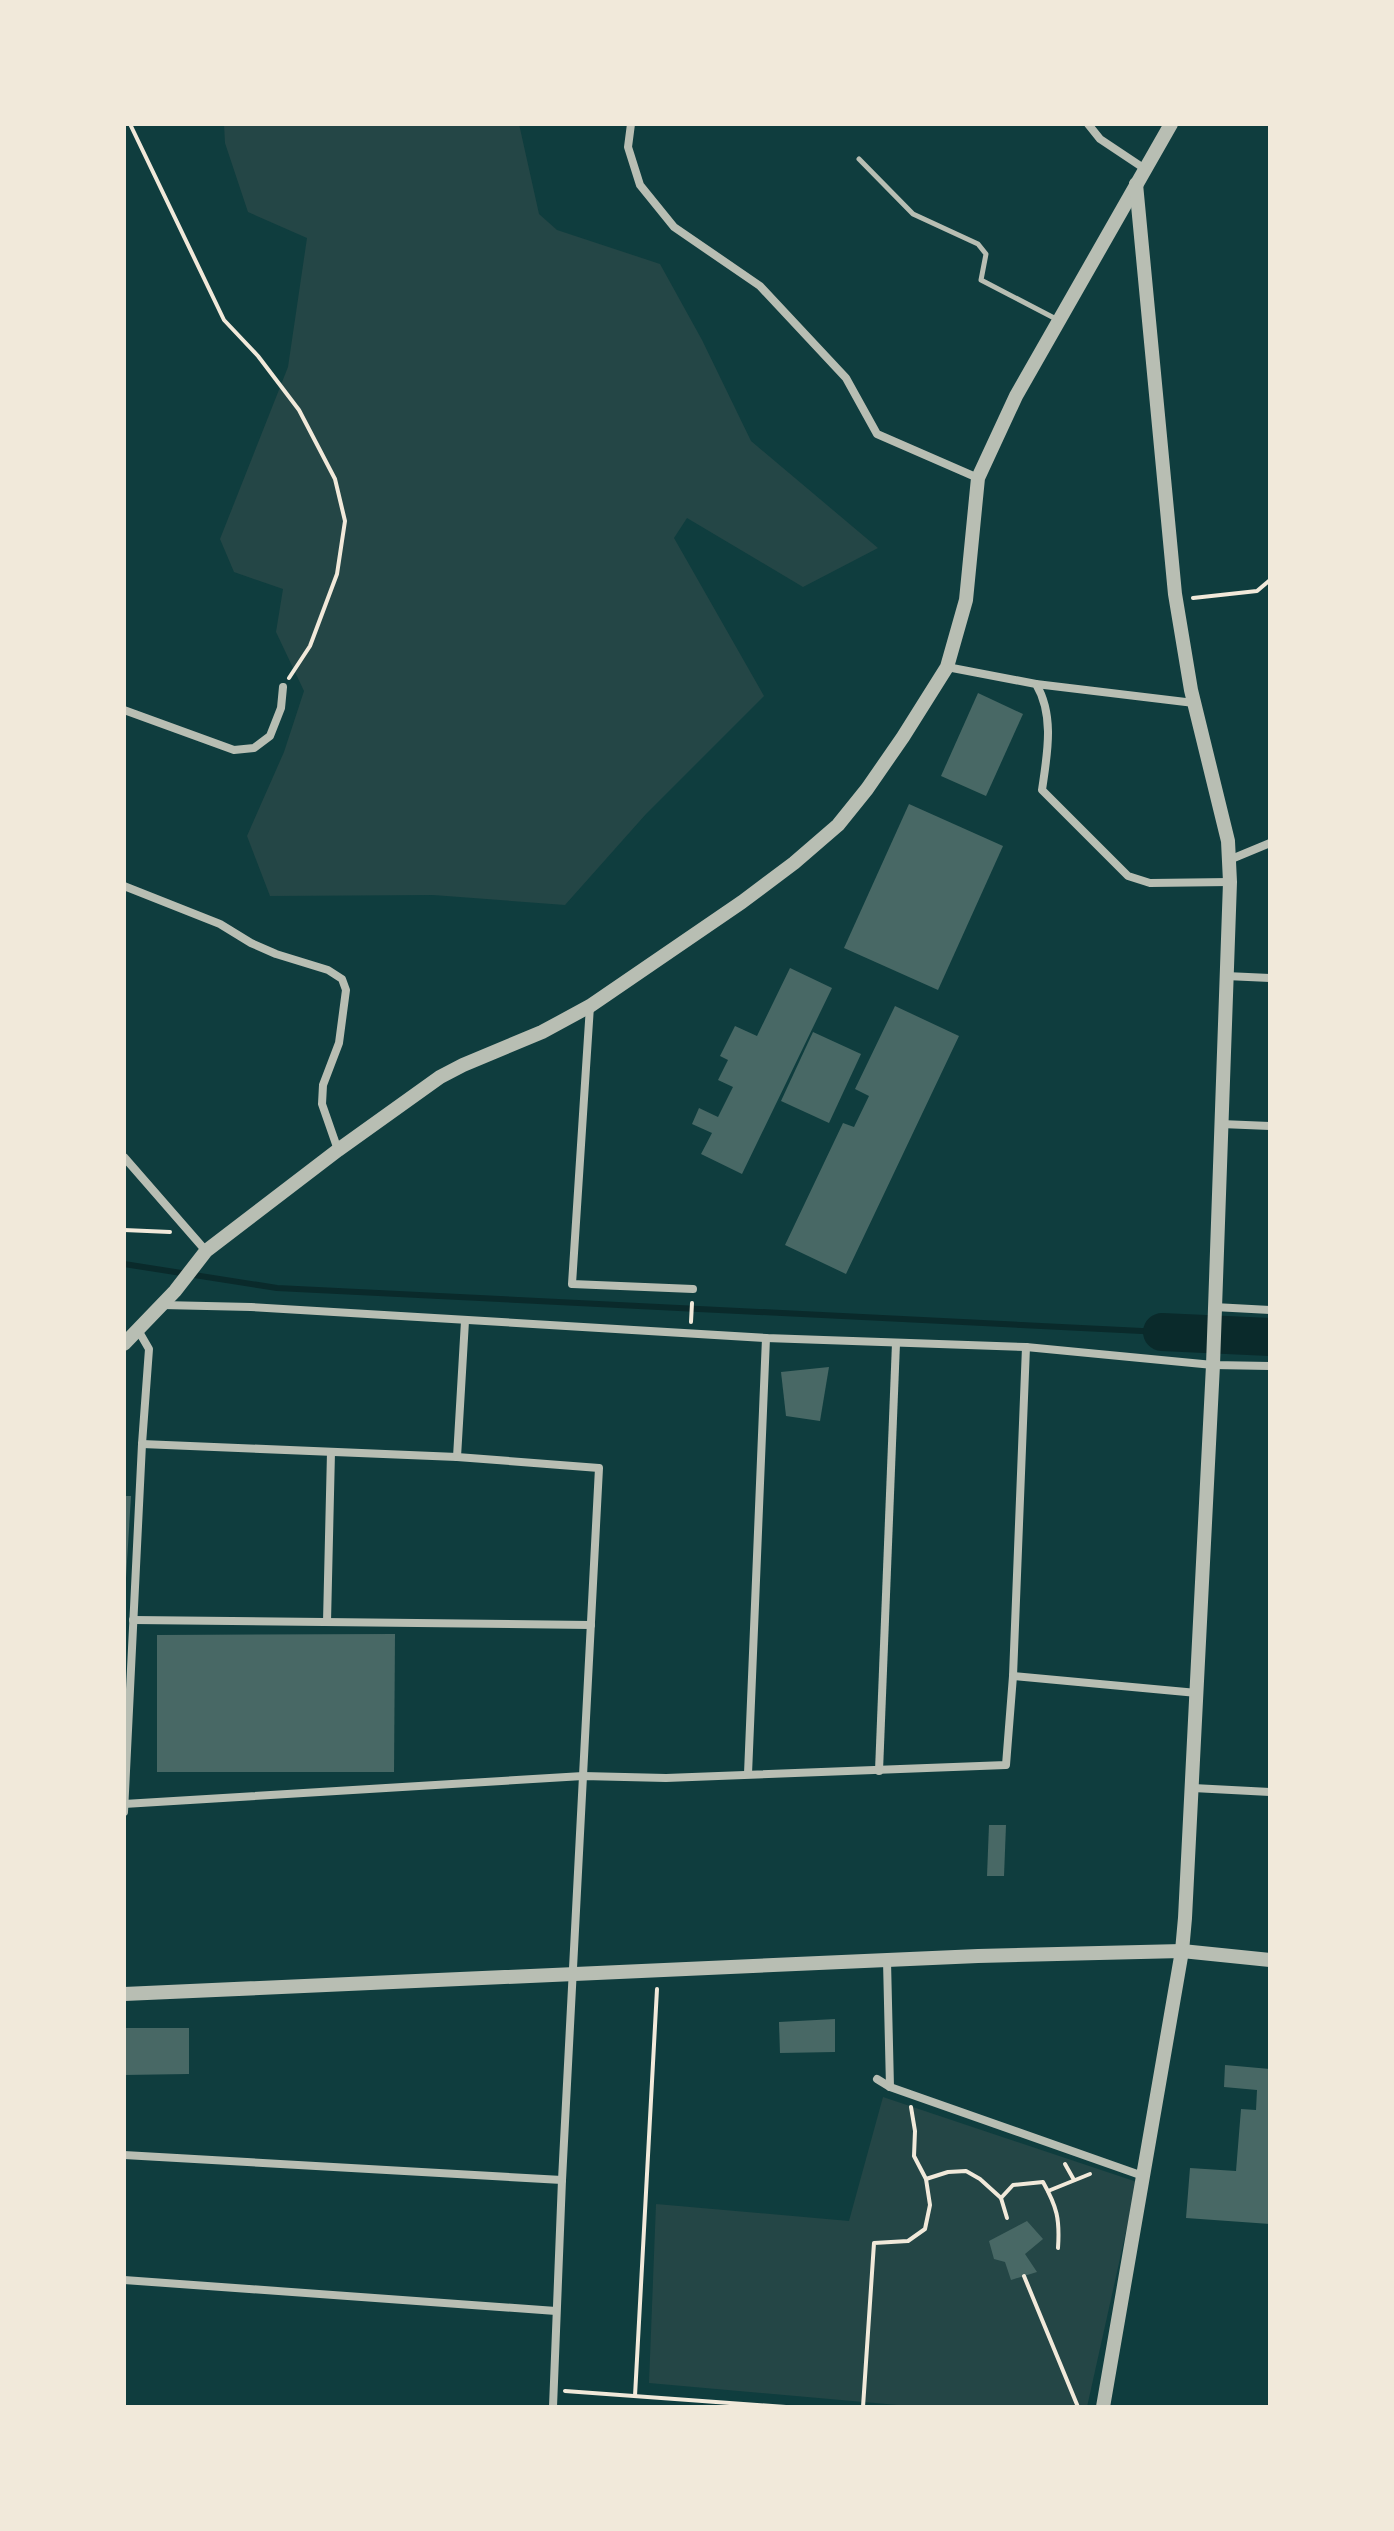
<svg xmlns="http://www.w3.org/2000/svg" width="1394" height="2531" viewBox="0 0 1394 2531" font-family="'Asap Condensed',sans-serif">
  <rect width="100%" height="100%" fill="#0f3d3e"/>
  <!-- green -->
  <g fill="#244646">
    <path d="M224 124H519L539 214 557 230 660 264 702 340 751 441 878 548 803 587 687 518 674 538 764 696 646 814 565 905 433 895 270 896 247 836 284 752 304 691 276 632 283 589 234 572 220 539 288 367 307 238 248 212 225 143Z"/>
    <path d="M883 2097 1137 2182 1087 2407H920L649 2383 656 2204 849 2221Z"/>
  </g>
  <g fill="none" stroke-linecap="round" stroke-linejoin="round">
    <!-- stream -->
    <path stroke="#0a2a2b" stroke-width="6" d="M124 1264 277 1288 1162 1332"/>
    <!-- river -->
    <path stroke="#0a2a2b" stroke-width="38" d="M1162 1332 1270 1337"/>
  </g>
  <!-- building -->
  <g fill="#486865">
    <path d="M978 693 1023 714 986 796 941 776Z"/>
    <path d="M909 804 1003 846 938 990 844 948Z"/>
    <path d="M790 968 832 988 742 1174 701 1154 712 1133 692 1124 699 1108 718 1117 733 1087 718 1080 728 1060 720 1056 735 1026 757 1036Z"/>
    <path d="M895 1006 959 1036 846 1274 785 1245 843 1123 854 1127 869 1096 855 1089Z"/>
    <path d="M813 1032 861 1054 829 1123 781 1101Z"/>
    <path d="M829 1367 820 1421 786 1416 781 1372Z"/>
    <path d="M124 1496H131L126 1578H124Z"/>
    <path d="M395 1634 394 1772H157V1635Z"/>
    <path d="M989 1825H1006L1004 1876H987Z"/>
    <path d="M835 2019V2052L780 2053 779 2022Z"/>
    <path d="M124 2028H189V2074L124 2075Z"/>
    <path d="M1225 2065 1270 2069V2224L1186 2218 1190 2168 1236 2171 1241 2109 1256 2110 1257 2090 1224 2087Z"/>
    <path d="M1027 2221 1043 2239 1025 2254 1037 2272 1011 2280 1005 2262 994 2259 989 2241Z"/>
  </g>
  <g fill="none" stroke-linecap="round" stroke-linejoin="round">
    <!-- path -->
    <g stroke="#f1e9da" stroke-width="4">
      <path d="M130 124 224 320 258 356 299 410 335 479 345 521 337 574 310 646 289 678"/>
      <path d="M1193 598 1257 591 1270 580"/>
      <path d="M124 1230 170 1232"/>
      <path d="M691 1322 692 1303"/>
      <path d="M1065 2164 1074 2180"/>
      <path d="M926 2179 948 2172 966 2171 980 2179 1001 2198 1007 2218"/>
      <path d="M1048 2191 1090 2174"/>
      <path d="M1001 2198 1013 2185 1043 2182C1057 2207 1060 2219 1058 2248"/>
      <path d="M1024 2276 1078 2407"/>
      <path d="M565 2391 786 2407"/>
      <path d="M635 2396 657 1989"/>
      <path d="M863 2407 874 2243 908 2241 925 2229 930 2205 926 2179 914 2156 915 2131 911 2107"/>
    </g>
    <!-- service -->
    <path stroke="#b8beb3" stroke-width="5" d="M859 159 913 214 978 244 986 254 981 280 1058 320"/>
    <!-- minor -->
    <g stroke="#b8beb3" stroke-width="8">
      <path d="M631 124 628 147 640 185 674 227 760 286 846 378 877 434 978 478"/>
      <path d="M1088 124 1100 139 1145 169"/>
      <path d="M947 667 1036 684C1055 716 1047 755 1042 790L1128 876 1150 883 1230 882"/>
      <path d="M1036 684 1194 703"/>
      <path d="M124 710 234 750 254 748 270 736 281 708 283 687"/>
      <path d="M1229 860 1270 843"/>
      <path d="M124 886 220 924 251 943 276 954 328 970 342 979 346 990 339 1043 323 1085 322 1104 338 1150"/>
      <path d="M1226 976 1270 978"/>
      <path d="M590 1006 572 1284 693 1289"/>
      <path d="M1221 1124 1270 1126"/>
      <path d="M124 1157 206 1251"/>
      <path d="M162 1305 251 1307 766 1338 1026 1347 1213 1365 1270 1366"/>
      <path d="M1214 1307 1270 1310"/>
      <path d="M142 1444 457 1457 599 1468 562 2180 553 2407"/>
      <path d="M457 1457 465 1321"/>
      <path d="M133 1620 591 1625"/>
      <path d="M327 1622 331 1452"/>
      <path d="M1013 1676 1197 1693"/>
      <path d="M879 1771 896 1343"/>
      <path d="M748 1774 766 1338"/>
      <path d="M1193 1788 1270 1792"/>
      <path d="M124 1804 583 1776 666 1778 1006 1765 1013 1676 1026 1347"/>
      <path d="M124 1812 142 1444 149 1349 138 1330"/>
      <path d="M887 1961 890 2087"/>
      <path d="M877 2079 890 2087 1143 2176"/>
      <path d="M124 2155 562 2180"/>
      <path d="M124 2280 556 2311"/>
    </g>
    <!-- tertiary -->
    <g stroke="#b8beb3" stroke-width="14">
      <path d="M124 1344 175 1291 206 1251 338 1150 440 1077 463 1065 542 1032 590 1006 742 902 794 863 838 825 867 789 903 737 947 667 966 600 978 478 1016 396 1171 124"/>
      <path d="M124 1994 978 1956 1182 1951 1270 1960"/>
      <path d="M1103 2407 1182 1951 1185 1918 1213 1365 1230 882 1228 841 1191 690 1175 594 1136 184"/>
    </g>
  </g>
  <!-- border -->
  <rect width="1394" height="2531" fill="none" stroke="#f1e9da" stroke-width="252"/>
</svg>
